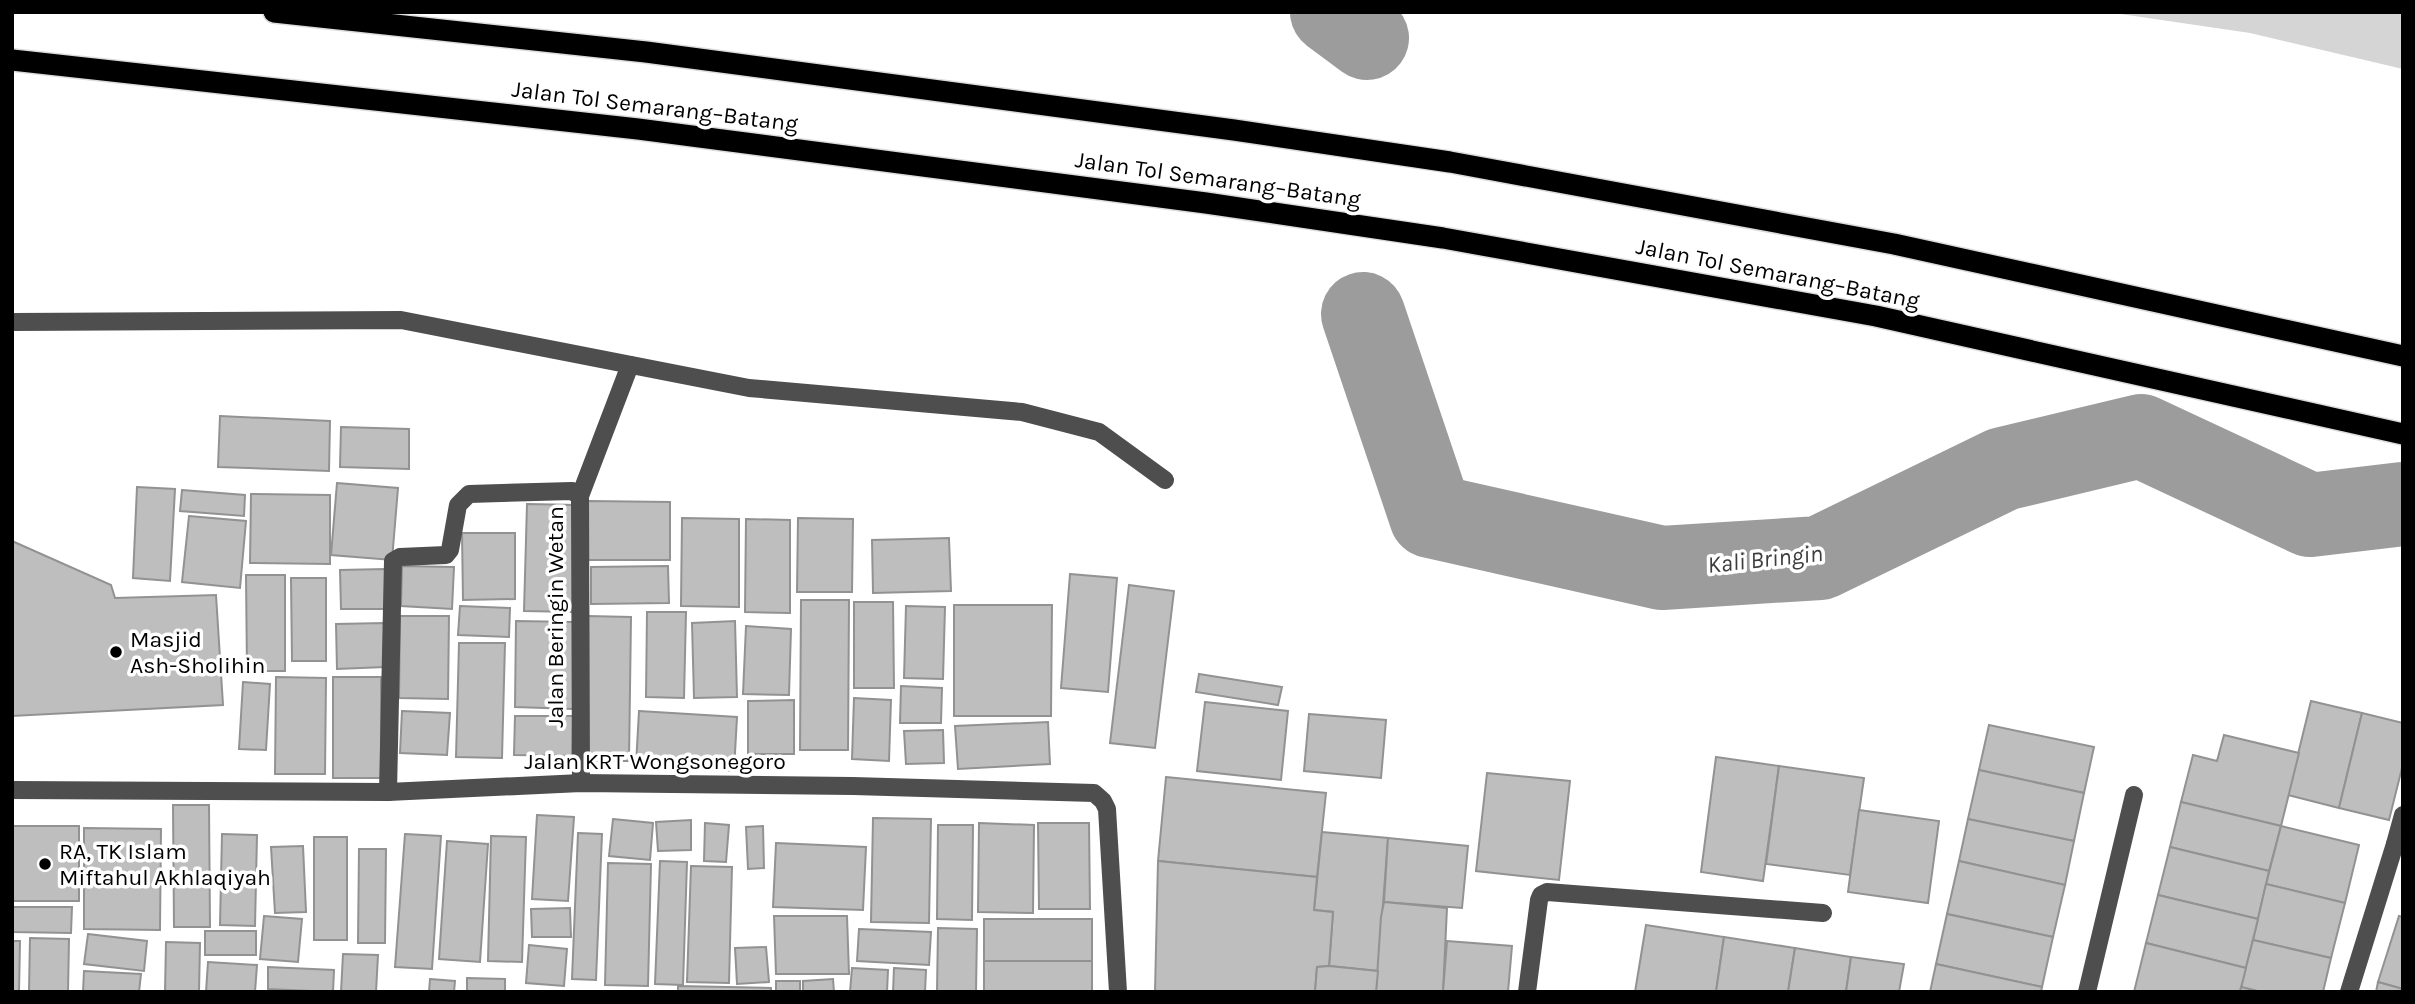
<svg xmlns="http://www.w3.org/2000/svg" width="2415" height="1004" viewBox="0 0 2415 1004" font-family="Karla,sans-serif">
  <rect width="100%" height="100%" fill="#fff"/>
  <!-- green -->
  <path fill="#d5d5d5" d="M2107 12H2403V69L2250 33Z"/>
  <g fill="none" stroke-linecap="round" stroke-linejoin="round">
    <!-- river -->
    <g stroke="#9c9c9c" stroke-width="84">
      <path d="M1332 12 1367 38"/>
      <path d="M1363 314 1431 516 1662 568 1820 558 2003 469 2141 436 2310 515 2403 504"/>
    </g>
  </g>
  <!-- building -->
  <g fill="#bebebe" stroke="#929292" stroke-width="2">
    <path d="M220 416 330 421 329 471 218 467Z"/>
    <path d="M341 427 409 429V469L340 467Z"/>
    <path d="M337 483 398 488 392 560 331 555Z"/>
    <path d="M137 487 175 489 170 581 133 578Z"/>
    <path d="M182 490 245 495 244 516 180 511Z"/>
    <path d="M251 494 330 495V564L250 563Z"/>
    <path d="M588 501 670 502V560H587Z"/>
    <path d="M527 504 577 505 574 612 524 611Z"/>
    <path d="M189 516 246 521 240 588 182 582Z"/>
    <path d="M682 518 739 519V607L681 606Z"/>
    <path d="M798 518 853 519 852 592H797Z"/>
    <path d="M746 519 790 520V613L745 612Z"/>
    <path d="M462 533H515V599L463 600Z"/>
    <path d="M949 538 951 591 873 593 872 540Z"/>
    <path d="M12 541 111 585 115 598 216 595 223 705 12 716Z"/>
    <path d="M402 566 454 567 452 609 401 606Z"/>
    <path d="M668 566 669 603 591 604V567Z"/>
    <path d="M385 569V609H341L340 570Z"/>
    <path d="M1070 574 1117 578 1108 692 1061 688Z"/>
    <path d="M246 575H285V671H247Z"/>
    <path d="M291 578H326V661H292Z"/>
    <path d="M1129 585 1174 591 1155 748 1110 743Z"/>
    <path d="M801 600H849L848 750H800Z"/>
    <path d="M854 602H893L894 688H854Z"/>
    <path d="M954 605H1052L1051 716H954Z"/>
    <path d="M460 606 510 608 509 637 458 635Z"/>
    <path d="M906 606 945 607 943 679 904 678Z"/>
    <path d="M647 612H686L684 698 646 697Z"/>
    <path d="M400 616H449L448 699 399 698Z"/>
    <path d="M588 616 631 617 629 761H587Z"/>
    <path d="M516 621 574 622 573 709 515 707Z"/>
    <path d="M735 621 737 697 694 698 692 623Z"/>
    <path d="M384 623 385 667 337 669 336 624Z"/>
    <path d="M746 626 791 629 789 695 743 694Z"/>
    <path d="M459 643H505L502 758 456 757Z"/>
    <path d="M1199 674 1282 687 1278 705 1196 692Z"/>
    <path d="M276 677 326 678 325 774H275Z"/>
    <rect x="333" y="677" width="48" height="101"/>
    <path d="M243 682 270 684 266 750 239 749Z"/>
    <path d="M901 686 942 688 941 723H900Z"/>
    <path d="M854 698 891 700 889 761 852 759Z"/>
    <path d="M794 700V754H748V701Z"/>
    <path d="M2311 701 2362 713 2339 808 2288 795Z"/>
    <path d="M1205 702 1288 711 1281 780 1197 771Z"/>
    <path d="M402 711 450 713 447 755 400 753Z"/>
    <path d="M639 711 737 717 734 771 636 765Z"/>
    <path d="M2362 713 2403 723V764L2389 820 2339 808Z"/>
    <path d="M1309 714 1386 720 1381 778 1304 771Z"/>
    <path d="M515 716H573L572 756 514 755Z"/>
    <path d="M1048 722 1050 764 958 769 955 726Z"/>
    <path d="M1989 725 2094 747 2084 793 1979 770Z"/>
    <path d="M943 730 944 763 906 764 904 731Z"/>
    <path d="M2224 735 2299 753 2281 826 2181 802 2193 755 2217 761Z"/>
    <path d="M1716 757 1779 766 1763 881 1701 872Z"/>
    <path d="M1779 766 1864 778 1850 875 1766 864Z"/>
    <path d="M1979 770 2084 793 2074 841 1968 819Z"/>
    <path d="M1487 773 1570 781 1559 880 1476 871Z"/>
    <path d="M1166 777 1326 793 1317 877 1158 861Z"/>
    <path d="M2181 802 2281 826 2269 871 2170 847Z"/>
    <path d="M173 805H209L210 927H174Z"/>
    <path d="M1859 810 1939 821 1928 903 1848 892Z"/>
    <path d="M537 815 574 817 568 901 532 899Z"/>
    <path d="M873 818 931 819 929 923 871 922Z"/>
    <path d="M613 819 653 823 650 860 609 856Z"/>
    <path d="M1968 819 2074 841 2065 885 1959 861Z"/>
    <path d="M691 820V850L658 851 656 822Z"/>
    <path d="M705 823 729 825 726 862 704 861Z"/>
    <path d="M979 823 1034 825 1033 913 978 912Z"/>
    <path d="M1038 823H1089L1090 909H1039Z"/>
    <path d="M938 825H973L972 920 937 919Z"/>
    <rect x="12" y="826" width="67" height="75"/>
    <path d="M763 826 764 868 748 869 746 827Z"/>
    <path d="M2281 826 2359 845 2345 903 2266 884Z"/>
    <path d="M84 828 161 829 160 930 84 929Z"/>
    <path d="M1322 832 1388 838 1378 971 1329 966 1333 912 1314 910Z"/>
    <path d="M578 833 602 834 596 980 572 979Z"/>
    <path d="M222 834 257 835 255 926 220 925Z"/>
    <path d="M405 834 441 836 432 969 395 967Z"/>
    <path d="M491 836 526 837 522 962 488 961Z"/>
    <rect x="314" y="837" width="33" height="103"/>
    <path d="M1388 838 1468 846 1462 908 1384 902Z"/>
    <path d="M447 841 488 844 480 962 439 959Z"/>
    <path d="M776 843 866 847 863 910 773 907Z"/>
    <path d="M303 846 306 912 275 913 271 847Z"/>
    <path d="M2170 847 2269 871 2258 919 2158 895Z"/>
    <path d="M359 849H386L385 943H358Z"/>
    <path d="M660 861 687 862 683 985 655 984Z"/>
    <path d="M1158 861 1317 877 1314 910 1333 912 1329 966 1317 967 1315 992H1155Z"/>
    <path d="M1959 861 2065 885 2053 937 1947 914Z"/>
    <path d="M608 863 651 864 648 986 605 985Z"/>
    <path d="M691 866 732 867 729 983 687 982Z"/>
    <path d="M2266 884 2345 903 2331 958 2253 940Z"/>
    <path d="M2158 895 2258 919 2246 968 2146 943Z"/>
    <path d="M1384 902 1447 908 1443 992H1376L1381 917Z"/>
    <path d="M12 907H72L71 933 12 932Z"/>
    <path d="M570 908 571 937H532L531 909Z"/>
    <path d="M1947 914 2053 937 2042 987 1936 964Z"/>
    <path d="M264 916 302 919 298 962 260 959Z"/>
    <path d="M774 916H847L849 974H776Z"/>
    <path d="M2399 916 2403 917V989L2378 982Z"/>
    <rect x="984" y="919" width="108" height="42"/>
    <path d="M1646 925 1724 937 1716 992H1635Z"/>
    <path d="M938 928 977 929 976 992H937Z"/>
    <path d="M859 929 931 932 929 965 857 961Z"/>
    <rect x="205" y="931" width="51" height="24"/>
    <path d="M88 934 147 941 144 971 84 964Z"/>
    <path d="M1724 937 1795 948 1788 992H1716Z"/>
    <path d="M30 938 69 939 68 992H29Z"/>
    <path d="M2253 940 2331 958 2323 992H2261L2241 987Z"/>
    <path d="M12 941H20L19 992H12Z"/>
    <path d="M1447 941 1512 946 1508 992H1443Z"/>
    <path d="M166 942 200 943 199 992H165Z"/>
    <path d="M2146 943 2246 968 2240 992H2134Z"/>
    <path d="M529 945 567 949 564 986 526 983Z"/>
    <path d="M766 947 769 982 737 984 735 948Z"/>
    <path d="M1795 948 1851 957 1846 992H1788Z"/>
    <path d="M343 954 378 955 376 992H341Z"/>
    <path d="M1851 957 1904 964 1899 992H1846Z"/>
    <rect x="984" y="961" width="108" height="31"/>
    <path d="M208 962 257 965 255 992H206Z"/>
    <path d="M1936 964 2042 987 2041 992H1930Z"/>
    <path d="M1329 966 1378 971 1376 992H1315L1317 967Z"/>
    <path d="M268 967 334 970 333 992 268 989Z"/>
    <path d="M852 968 888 970 887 992H850Z"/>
    <path d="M894 968 926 970 925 992H893Z"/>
    <path d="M84 971 141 974 139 992H83Z"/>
    <path d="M467 978 505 979V992H467Z"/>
    <path d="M430 979 455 981 454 992H429Z"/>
    <path d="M833 979 834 992H803V981Z"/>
    <rect x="776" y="981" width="24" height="11"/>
    <path d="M2378 982 2403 989V992H2376Z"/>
    <path d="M678 986 771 988V992H678Z"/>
    <path d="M2241 987 2261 992H2240Z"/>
  </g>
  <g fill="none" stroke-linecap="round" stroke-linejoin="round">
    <!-- highway casing -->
    <g stroke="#dbdbdb" stroke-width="24">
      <g id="highway">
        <path d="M274 12 646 52 1234 130 1450 162 1894 244 2403 356"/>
        <path d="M12 60 638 129 1206 203 1443 238 1876 316 2403 434"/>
      </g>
    </g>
    <!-- minor -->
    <g stroke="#4e4e4e" stroke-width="18">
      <path d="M12 322 401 320 749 388 1022 412 1099 432 1165 480"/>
      <path d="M580 496 630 365"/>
      <path d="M12 790 388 792 581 783 853 786 1094 793 1103 801 1107 809 1118 992"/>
      <path d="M388 792 393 561 400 557 446 555 450 550 458 505 469 494 572 491 580 496 581 783"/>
      <path d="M2395 844 2403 815"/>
      <path d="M1527 992 1539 900 1541 895 1547 892 1823 913"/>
      <path d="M2087 992 2134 795"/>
      <path d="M2349 992 2395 844 2403 846"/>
    </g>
    <!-- highway -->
    <use href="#highway" stroke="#000" stroke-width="21"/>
  </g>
  <!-- markers -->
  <g fill="#000" stroke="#fff" stroke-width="2.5">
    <circle cx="116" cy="652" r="7"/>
    <circle cx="45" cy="864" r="7"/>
  </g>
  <g text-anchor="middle" stroke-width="7" stroke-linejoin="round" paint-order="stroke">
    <!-- street labels -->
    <g font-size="23" fill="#000" stroke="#fff">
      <text transform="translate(655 106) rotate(7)" y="8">Jalan Tol Semarang–Batang</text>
      <text transform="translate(1218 179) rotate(8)" y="8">Jalan Tol Semarang–Batang</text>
      <text transform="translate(1778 273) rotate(11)" y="8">Jalan Tol Semarang–Batang</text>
      <text transform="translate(555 617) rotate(-90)" y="8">Jalan Beringin Wetan</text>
      <text x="655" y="769">Jalan KRT Wongsonegoro</text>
    </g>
    <!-- poi labels -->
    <g font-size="23" fill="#000" stroke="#fff" text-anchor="start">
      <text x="130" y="647">Masjid<tspan x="130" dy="26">Ash-Sholihin</tspan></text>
      <text x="59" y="859">RA, TK Islam<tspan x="59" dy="26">Miftahul Akhlaqiyah</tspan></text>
    </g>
    <!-- water labels -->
    <g font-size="24" font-style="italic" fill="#3d3d3d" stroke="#fff">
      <text transform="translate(1765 559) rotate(-6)" y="8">Kali Bringin</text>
    </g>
  </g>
  <!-- border -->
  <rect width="2415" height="1004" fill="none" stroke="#000000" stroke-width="28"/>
</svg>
